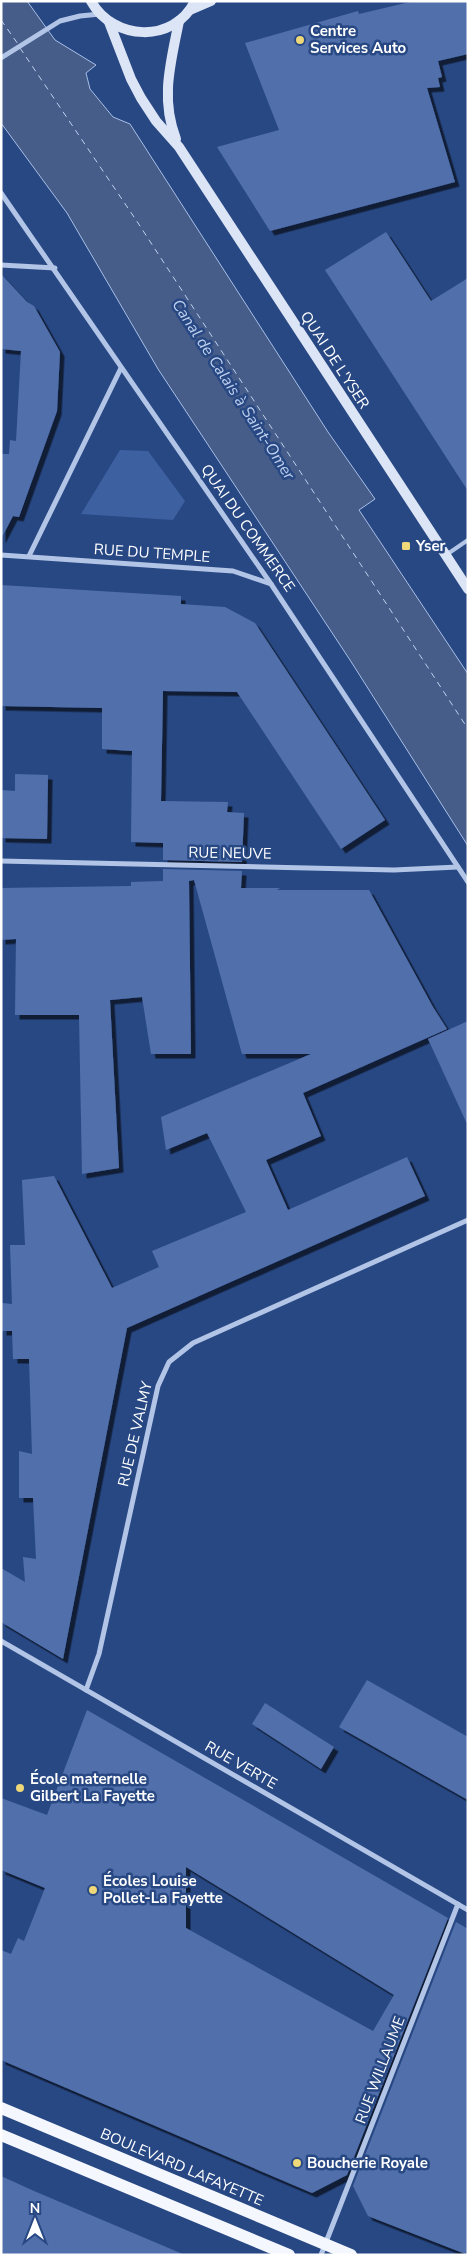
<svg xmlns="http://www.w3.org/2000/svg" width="469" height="2256" viewBox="0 0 469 2256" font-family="'Nunito Sans',sans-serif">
  <defs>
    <filter id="shadow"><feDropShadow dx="4.5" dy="4.5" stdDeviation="0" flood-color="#0009"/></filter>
  </defs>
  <rect width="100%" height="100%" fill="#284884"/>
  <!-- green -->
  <path fill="#3d60a0" d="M120 450 148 451 185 501 173 520 81 514Z"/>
  <!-- water -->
  <path fill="#475d89" stroke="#a7bfe7" d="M1 1H27L55 40 96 65 86 73 90 89 113 117 130 124 328 432 375 499 359 510 468 674V846L350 660 158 369 67 213 1 123Z"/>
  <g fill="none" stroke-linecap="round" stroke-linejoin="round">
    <!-- ferry -->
    <g stroke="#bed0ee" stroke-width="1" stroke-dasharray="6 5" stroke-linecap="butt">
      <path d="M1 20 18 44"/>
      <path d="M20 48 138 223 468 729"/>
    </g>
  </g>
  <!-- building -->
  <g fill="#5170ab" fill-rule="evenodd" filter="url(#shadow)">
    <path d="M414 1H468V54L438 61 442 77 438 78 440 87 427 88 455 182 270 231 217 147 279 130 245 43 358 11 359 14Z"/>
    <path d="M386 232 431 301 468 278V491L325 270Z"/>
    <path d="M1 274 27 302 34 306 60 352 57 411 19 517 13 516 1 539V454H9L10 440 16 441 21 351 1 349Z"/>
    <path d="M1 585 181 596V604L225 607 255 623 385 820 341 849 237 692 163 691 161 801 228 802 227 812 244 813 242 862 163 860V843L131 842 132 751 102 749V708L1 706Z"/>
    <path d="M15 774 48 775 47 839 1 838V790L15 791Z"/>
    <path d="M163 869 242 871 241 888H280L277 890H369L433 1007 447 1029 303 1093 321 1136 266 1160 288 1210 407 1157 425 1196 127 1328 63 1659 1 1622V1568L25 1582 23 1557 36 1559 33 1498H19V1451L32 1454 29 1359H13L12 1331H2V1303L12 1304 10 1245H25L22 1180 54 1176 112 1288 159 1267 152 1251 246 1212 207 1133 166 1150 161 1117 311 1054H242L194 880 189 881 191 1054H151L142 997 110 1000 119 1168 82 1174 79 1015H15L16 939 1 940V888L131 886V882L163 881Z"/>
    <path d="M468 1021V1126L428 1039Z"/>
    <path d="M367 1680 468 1737V1800L339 1727Z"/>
    <path d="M265 1703 334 1747 321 1769 252 1724Z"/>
    <path d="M87 1710 448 1918 347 2175 312 2193 1 2060V1950L11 1954 18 1938 24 1941 45 1888 1 1870V1798L47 1815ZM186 1867 394 1995 373 2031 186 1928Z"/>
    <path d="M456 1922 468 1929V2255L368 2216 353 2186Z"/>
    <path d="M1 2176 34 2191 185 2255H1Z"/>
  </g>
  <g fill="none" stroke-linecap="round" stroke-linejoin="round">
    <!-- lane -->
    <path stroke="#b3c5e7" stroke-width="4" d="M446 555 468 540"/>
    <!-- street -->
    <g stroke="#b3c5e7" stroke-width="5">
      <path d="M1 58 60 21 80 16 100 14"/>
      <path d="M1 193 271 584 468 882"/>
      <path d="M1 265 55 268"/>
      <path d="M1 555 233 571 271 584"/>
      <path d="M29 556 121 368"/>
      <path d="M1 861 394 870 458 867"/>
      <path d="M1 1641 468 1910"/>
      <path d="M86 1690 99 1654 158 1386 169 1362 193 1343 468 1220"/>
      <path d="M321 2255 458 1904"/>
    </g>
    <!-- secondary -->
    <g stroke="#dce5f6" stroke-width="10">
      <path d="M91 1C113 41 174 44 195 1"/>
      <path d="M190 10 211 1"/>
      <path d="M109 22 131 79 141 98 156 121 179 147 468 589"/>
      <path d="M176 139C160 98 171 62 179 21"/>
    </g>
    <!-- primary -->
    <g stroke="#f4f7fe" stroke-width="12">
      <path d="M1 2108 351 2255"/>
      <path d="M1 2135 289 2255"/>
    </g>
  </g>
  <!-- markers -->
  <g fill="#eed879" stroke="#284884" stroke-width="2">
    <circle cx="300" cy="40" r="5"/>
    <rect x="401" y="541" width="10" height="10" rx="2.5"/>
    <circle cx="20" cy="1788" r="5"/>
    <circle cx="93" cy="1890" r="5"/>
    <circle cx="297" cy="2163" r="5"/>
  </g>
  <g text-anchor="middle" stroke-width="5" stroke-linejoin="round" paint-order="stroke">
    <!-- poi labels -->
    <g font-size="15" font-weight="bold" fill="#fff" stroke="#284884" text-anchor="start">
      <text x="310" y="36">Centre<tspan x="310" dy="17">Services Auto</tspan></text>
      <text x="416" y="551">Yser</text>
      <text x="30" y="1784">École maternelle<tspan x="30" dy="17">Gilbert La Fayette</tspan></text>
      <text x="103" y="1886">Écoles Louise<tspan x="103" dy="17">Pollet-La Fayette</tspan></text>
      <text x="307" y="2168">Boucherie Royale</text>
    </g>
    <!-- street labels -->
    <g font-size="15" fill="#fff" stroke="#284884">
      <text transform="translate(335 360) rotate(57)" y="5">QUAI DE L'YSER</text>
      <text transform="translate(248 528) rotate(55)" y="5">QUAI DU COMMERCE</text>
      <text transform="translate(152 553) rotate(4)" y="5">RUE DU TEMPLE</text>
      <text transform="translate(230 853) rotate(1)" y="5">RUE NEUVE</text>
      <text transform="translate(135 1434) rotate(-77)" y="5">RUE DE VALMY</text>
      <text transform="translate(241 1765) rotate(30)" y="5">RUE VERTE</text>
      <text transform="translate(380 2070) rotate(-69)" y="5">RUE WILLAUME</text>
      <text transform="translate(182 2167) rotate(23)" y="5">BOULEVARD LAFAYETTE</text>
    </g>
    <!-- water labels -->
    <g font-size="16" font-style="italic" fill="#bed0ee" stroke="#284884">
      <text transform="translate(234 389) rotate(57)" y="6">Canal de Calais à Saint-Omer</text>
    </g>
  </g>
  <!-- border -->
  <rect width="469" height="2256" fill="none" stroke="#ffffff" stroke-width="5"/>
  <!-- north arrow -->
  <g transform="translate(35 2221)" stroke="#284884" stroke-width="4" paint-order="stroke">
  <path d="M0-4L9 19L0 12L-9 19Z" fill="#ffffff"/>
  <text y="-8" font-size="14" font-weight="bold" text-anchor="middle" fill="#ffffff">N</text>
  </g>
</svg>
